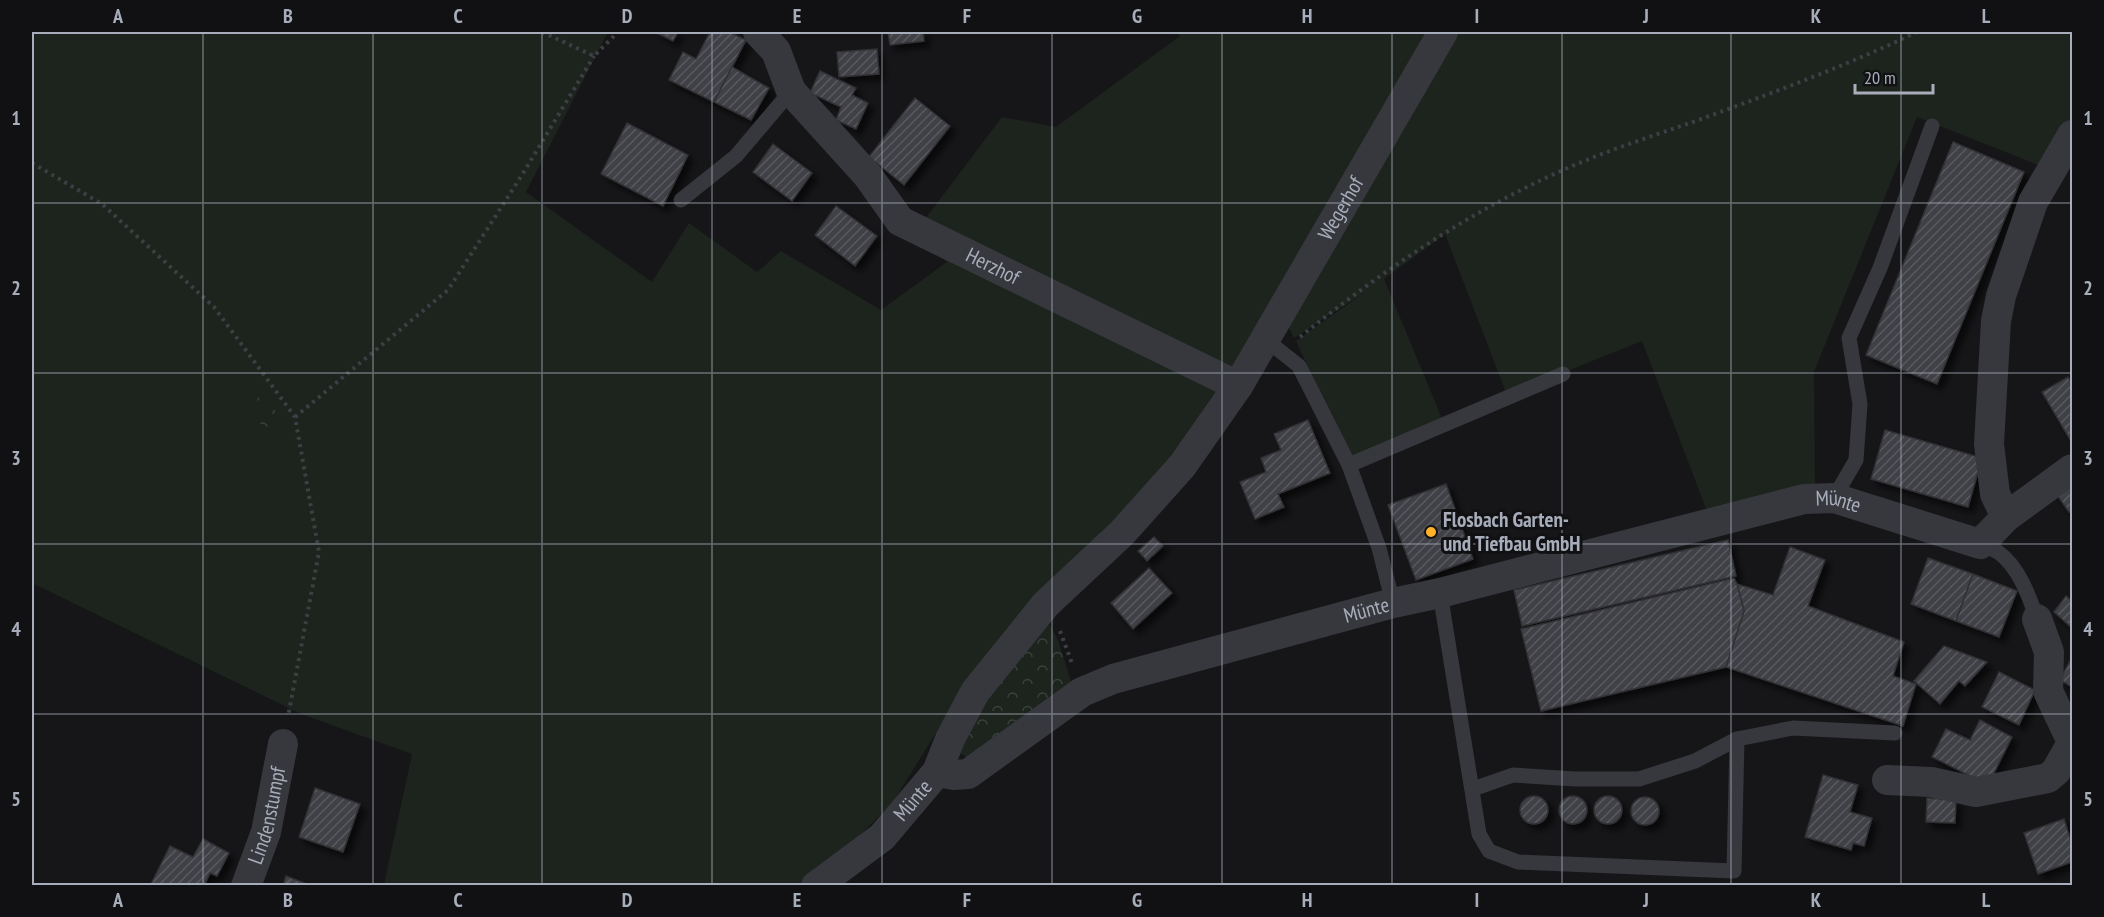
<svg xmlns="http://www.w3.org/2000/svg" width="2104" height="917" viewBox="0 0 2104 917" font-family="'PT Sans Narrow',sans-serif">
  <defs>
    <pattern id="forest-crowns" width="20" height="18" patternUnits="userSpaceOnUse" patternTransform="scale(1.5)"><rect width="20" height="18" fill="#1c241d"/><path d="M2 6a3 3 0 1 1 6 0M12 15a3 3 0 1 1 6 0" fill="none" stroke="#3a413c"/></pattern>
    <pattern id="building-hatch" width="6" height="6" patternUnits="userSpaceOnUse" patternTransform="scale(1.5)"><rect width="6" height="6" fill="#404146"/><path d="M-1 1l2-2M0 6l6-6M5 7l2-2" fill="none" stroke="#595a5f"/></pattern>
    <filter id="shadow"><feDropShadow dx="5.5" dy="5.5" stdDeviation="3" flood-color="#0009"/></filter>
  </defs>
  <rect width="100%" height="100%" fill="#161619"/>
  <!-- green -->
  <g fill="#1c241d">
    <path d="M32 32H608L526 192 652 282 689 223 757 272 781 251 881 310 947 262 913 235 1002 117 1056 127 1180 36 1178 32H1428L1239 358 1146 492 1006 629 952 707 893 802 853 842 799 886 384 885 412 754 301 714 32 583Z"/>
    <path d="M1455 32H2072V114L2046 168 1917 117 1814 372 1815 486 1710 519 1642 341 1507 395 1445 234 1384 279 1443 421 1351 460 1296 341 1362 294 1294 338 1285 321Z"/>
  </g>
  <!-- forest -->
  <g fill="url(#forest-crowns)">
    <path d="M254 394 279 413 281 428 261 426Z"/>
    <path d="M1046 619 1058 640 1072 685 975 762 958 752 973 718Z"/>
  </g>
  <!-- building -->
  <g fill="url(#building-hatch)" stroke="#303035" stroke-width="1.5" filter="url(#shadow)">
    <path d="M655 32H678L673 41Z"/>
    <path d="M710 32H729L746 40 714 102 669 80 683 52 696 59Z"/>
    <path d="M888 32H923L924 41 890 45Z"/>
    <path d="M877 49 879 74 839 77 837 52Z"/>
    <path d="M732 67 769 88 751 120 714 102Z"/>
    <path d="M820 71 856 88 852 95 868 103 856 129 836 120 841 107 810 93Z"/>
    <path d="M915 98 950 126 904 185 869 157Z"/>
    <path d="M627 123 688 155 663 206 601 174Z"/>
    <path d="M1953 142 2024 172 1937 384 1866 355Z"/>
    <path d="M773 144 812 173 792 201 753 172Z"/>
    <path d="M836 206 877 236 855 266 815 235Z"/>
    <path d="M2068 377 2072 384V443L2042 392Z"/>
    <path d="M1308 420 1330 473 1278 494 1284 507 1255 519 1240 482 1266 472 1261 458 1281 450 1274 434Z"/>
    <path d="M1885 430 1982 458 1968 507 1871 479Z"/>
    <path d="M1446 484 1473 559 1416 580 1388 505Z"/>
    <path d="M2072 484V511L2069 512 2055 492Z"/>
    <path d="M1154 537 1163 546 1147 561 1138 551Z"/>
    <path d="M1728 540 1736 576 1522 626 1514 590Z"/>
    <path d="M1790 547 1825 560 1808 606 1904 642 1893 676 1916 684 1903 726 1726 667 1744 611 1737 584 1773 595Z"/>
    <path d="M1928 558 1973 574 1956 621 1911 604Z"/>
    <path d="M1149 568 1172 593 1133 629 1111 603Z"/>
    <path d="M1973 574 2017 591 1999 637 1956 621Z"/>
    <path d="M1734 578 1737 584 1744 611 1726 667 1541 711 1521 629Z"/>
    <path d="M2066 596 2072 601V628L2054 612Z"/>
    <path d="M1944 646 1987 662 1965 686 1959 681 1940 704 1914 681Z"/>
    <path d="M2072 657V687L2060 680Z"/>
    <path d="M1999 672 2035 690 2019 725 1982 707Z"/>
    <path d="M1980 720 2012 737 1988 785 1932 757 1946 729 1970 740Z"/>
    <path d="M1823 775 1858 785 1850 812 1872 818 1864 846 1853 843 1851 850 1805 837Z"/>
    <path d="M315 788 360 804 343 852 299 837Z"/>
    <circle cx="1573" cy="810" r="14"/>
    <circle cx="1608" cy="810" r="14"/>
    <circle cx="1534" cy="810" r="14"/>
    <circle cx="1645" cy="811" r="14"/>
    <path d="M1927 798 1956 800 1955 823 1926 822Z"/>
    <path d="M2064 819 2072 844V862L2038 874 2024 833Z"/>
    <path d="M203 839 229 853 217 876 210 873 204 886H150L170 846 193 857Z"/>
    <path d="M286 876 312 886H283Z"/>
  </g>
  <g fill="none" stroke-linecap="round" stroke-linejoin="round">
    <!-- path -->
    <g stroke="#3d3f45" stroke-width="4" stroke-dasharray="3 4.5" stroke-linecap="butt">
      <path d="M542 32 594 56 618 32"/>
      <path d="M32 163 102 204 214 307 295 417 319 552 288 717"/>
      <path d="M1300 337C1378 274 1461 217 1552 175 1597 154 1646 138 1693 122 1769 94 1844 67 1917 32"/>
      <path d="M295 417 448 290 522 175 594 56"/>
      <path d="M1060 631 1073 666"/>
    </g>
    <!-- service -->
    <g stroke="#37383e" stroke-width="15">
      <path d="M681 200 736 156 791 91"/>
      <path d="M1265 339 1299 366 1349 465"/>
      <path d="M1834 498 1856 460 1860 404 1849 338 1880 268 1932 126"/>
      <path d="M1980 544C1986 546 1993 549 1998 552 2019 567 2029 596 2037 619"/>
      <path d="M1440 593 1479 834 1489 851 1518 862 1734 871 1737 739"/>
      <path d="M1393 603 1379 548 1349 465 1563 374"/>
      <path d="M1473 789 1513 775 1575 779H1639L1695 761 1737 739 1793 728 1895 733"/>
    </g>
    <!-- minor -->
    <g stroke="#37383e" stroke-width="30">
      <path id="s1" d="M758 32 776 51 791 91 868 176 900 221 1238 386"/>
      <path d="M2006 517 1995 494 1989 444 1996 321 2001 296 2033 202 2072 135"/>
      <path d="M2037 619 2049 652 2048 691 2072 742"/>
      <path id="s2" d="M937 772 954 775 968 774 1082 692 1113 679 1393 603 1440 593 1804 499 1834 498 1980 544 2006 517 2072 469"/>
      <path d="M1887 780 1931 782 1976 792 2048 778 2056 771 2072 743"/>
      <path id="s3" d="M246 886 266 832 283 744"/>
      <path id="s4" d="M816 886 882 837 937 772 950 739 975 692 1046 604 1122 533 1182 466 1238 386 1443 32"/>
    </g>
  </g>
  <!-- grid -->
  <path fill="none" stroke="#a7adba" stroke-width="1.5" stroke-opacity="0.55" d="M203 32V886M373 32V886M542 32V886M712 32V886M882 32V886M1052 32V886M1222 32V886M1392 32V886M1562 32V886M1731 32V886M1901 32V886M32 203H2072M32 373H2072M32 544H2072M32 714H2072"/>
  <!-- markers -->
  <circle fill="#ffb228" stroke="#111114" stroke-width="2" cx="1431" cy="532" r="6"/>
  <g text-anchor="middle" stroke-width="6" stroke-linejoin="round" paint-order="stroke">
    <!-- street labels -->
    <g font-size="21" fill="#a7adba" stroke="#111114">
      <text dy="7" stroke="none"><textPath href="#s4" startOffset="866">Wegerhof</textPath></text>
      <text dy="7" stroke="none"><textPath href="#s1" startOffset="342">Herzhof</textPath></text>
      <text dy="7" stroke="none"><textPath href="#s2" startOffset="954">Münte</textPath></text>
      <text dy="7" stroke="none"><textPath href="#s2" startOffset="468">Münte</textPath></text>
      <text dy="7" stroke="none"><textPath href="#s4" startOffset="130">Münte</textPath></text>
      <text dy="7" stroke="none"><textPath href="#s3" startOffset="74">Lindenstumpf</textPath></text>
    </g>
    <!-- poi labels -->
    <g font-size="21" font-weight="bold" fill="#a7adba" stroke="#111114" text-anchor="start">
      <text x="1443" y="527">Flosbach Garten-<tspan x="1443" dy="24">und Tiefbau GmbH</tspan></text>
    </g>
  </g>
  <!-- border -->
  <rect width="2104" height="917" fill="none" stroke="#111114" stroke-width="66"/>
  <!-- scale -->
  <path d="M1855 84v9h78v-9" fill="none" stroke="#a7adba" stroke-width="3"/>
  <text x="1864" y="84" font-size="18" fill="#a7adba" stroke="#111114" stroke-width="4.5" paint-order="stroke">20 m</text>
  <rect x="33" y="33" width="2038" height="851" fill="none" stroke="#a7adba" stroke-width="2"/>
  <g font-size="20" text-anchor="middle" font-weight="bold" fill="#a7adba">
    <text x="118" y="23">A</text>
    <text x="288" y="23">B</text>
    <text x="458" y="23">C</text>
    <text x="627" y="23">D</text>
    <text x="797" y="23">E</text>
    <text x="967" y="23">F</text>
    <text x="1137" y="23">G</text>
    <text x="1307" y="23">H</text>
    <text x="1477" y="23">I</text>
    <text x="1646" y="23">J</text>
    <text x="1816" y="23">K</text>
    <text x="1986" y="23">L</text>
    <text x="16" y="125">1</text>
    <text x="2088" y="125">1</text>
    <text x="16" y="295">2</text>
    <text x="2088" y="295">2</text>
    <text x="16" y="465">3</text>
    <text x="2088" y="465">3</text>
    <text x="16" y="636">4</text>
    <text x="2088" y="636">4</text>
    <text x="16" y="806">5</text>
    <text x="2088" y="806">5</text>
    <text x="118" y="907">A</text>
    <text x="288" y="907">B</text>
    <text x="458" y="907">C</text>
    <text x="627" y="907">D</text>
    <text x="797" y="907">E</text>
    <text x="967" y="907">F</text>
    <text x="1137" y="907">G</text>
    <text x="1307" y="907">H</text>
    <text x="1477" y="907">I</text>
    <text x="1646" y="907">J</text>
    <text x="1816" y="907">K</text>
    <text x="1986" y="907">L</text>
  </g>
</svg>
